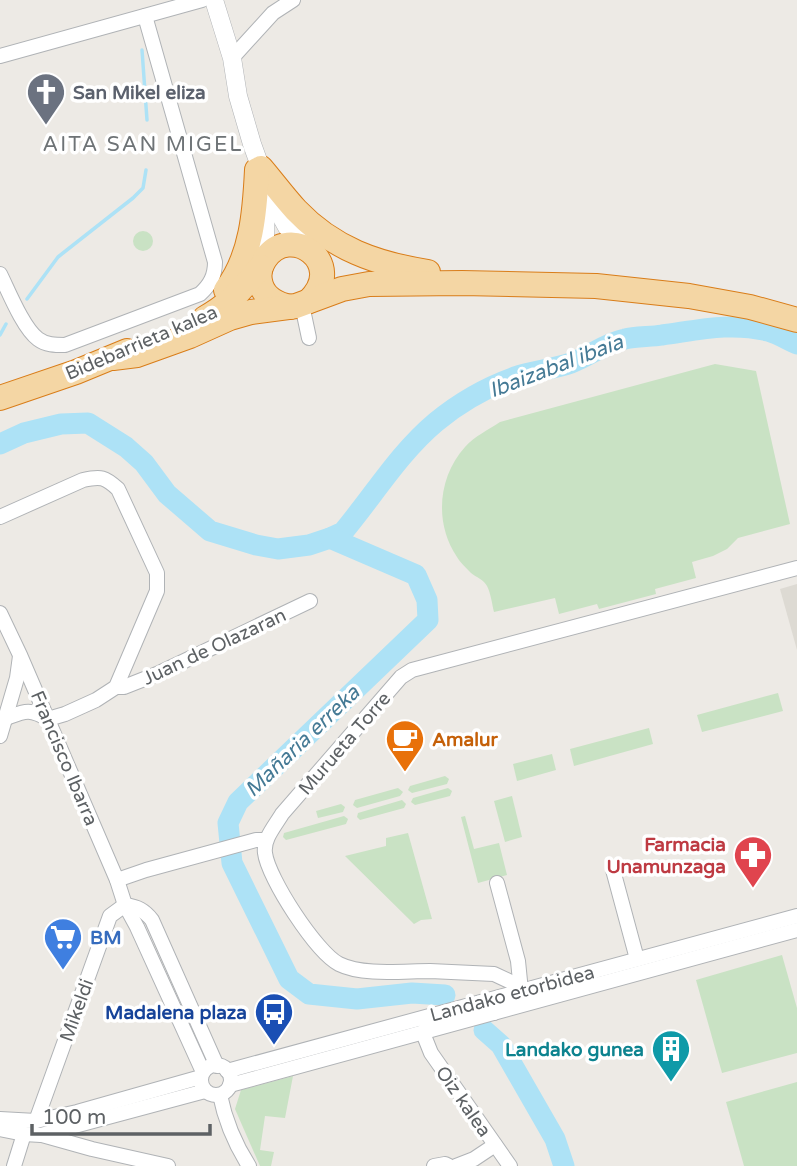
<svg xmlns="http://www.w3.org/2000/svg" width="797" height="1166" viewBox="0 0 797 1166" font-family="'Varela Round',sans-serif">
  <rect width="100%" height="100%" fill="#edeae5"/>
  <!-- education -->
  <path fill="#dddad3" d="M797 584V650L780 589Z"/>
  <!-- green -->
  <g fill="#c9e2c4">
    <circle cx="143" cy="241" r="10"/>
    <path d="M715 364 756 371 790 524 738 538 727 549 713 556 692 562 696 578 655 589 656 594 599 609 597 604 559 614 555 598 494 612C492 604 491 594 487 586 484 580 476 577 471 573 466 568 460 562 457 557 434 523 438 477 465 447 475 436 488 430 500 422Z"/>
    <path d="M778 693 783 711 702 732 697 715Z"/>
    <path d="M649 728 653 744 574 766 570 749Z"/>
    <path d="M552 754 556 770 517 781 513 764Z"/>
    <path d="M445 776 449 779 447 784 412 793 408 790 410 786Z"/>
    <path d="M398 788 403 792 400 796 357 808 353 805 355 800Z"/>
    <path d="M448 788 452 791 450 796 415 805 411 802 413 798Z"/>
    <path d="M512 796 522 837 505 842 494 801Z"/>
    <path d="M402 800 406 804 404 808 360 820 357 817 358 813Z"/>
    <path d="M341 804 345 807 343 812 318 818 316 811Z"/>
    <path d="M344 816 348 819 346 824 286 840 283 837 284 833Z"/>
    <path d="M465 816 474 849 499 843 507 875 478 883 461 817Z"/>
    <path d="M408 833 432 919 421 920 414 924 345 856 386 846V838Z"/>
    <path d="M782 955 797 1008V1053L722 1073 696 980Z"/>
    <path d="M293 1076 285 1118 265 1116 260 1150 274 1152 271 1166H260L235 1109 241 1090Z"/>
    <path d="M797 1082V1166H744L726 1102Z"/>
  </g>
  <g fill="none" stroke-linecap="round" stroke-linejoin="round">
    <!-- stream -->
    <g stroke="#ade2f6" stroke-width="3.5">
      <path d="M142 50 147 120"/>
      <path d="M27 299 58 257 133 198 143 188 146 170"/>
      <path d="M0 335 6 324"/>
    </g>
    <!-- river -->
    <g stroke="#ade2f6" stroke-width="21">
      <path d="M0 444 24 433 61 424 88 423 126 447 144 463 167 494 210 531 256 545 278 549 309 545 330 538 343 532C374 495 399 453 436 422 459 403 487 387 515 377 533 371 554 369 571 363 590 356 605 343 625 339 635 336 651 337 662 335 699 330 730 322 768 331 778 334 788 340 797 344"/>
      <path d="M330 538 416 575 427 600 428 620 238 802 228 823 232 863 289 979 309 994 357 999 412 993 445 995"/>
      <path d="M484 1030 501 1045 555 1139 564 1166"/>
    </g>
    <!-- minor casing -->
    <g stroke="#b0b3b6" stroke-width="16">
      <g id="minor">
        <path d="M0 56 202 0"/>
        <path d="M232 66V58L273 13 293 0"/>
        <path d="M0 274C8 290 23 328 38 339 46 345 55 345 65 345L200 294C210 285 215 276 215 262L145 16"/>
        <path d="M302 305 309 338"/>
        <path d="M0 517 83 480C101 476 105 477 118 489L157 573V591L116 687 96 700 65 714 48 719C29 708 25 711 6 718"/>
        <path d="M0 613 20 655 117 880 125 905 137 927 203 1072"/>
        <path d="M116 687H124L157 674 310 601"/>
        <path d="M0 736 17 678 20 656"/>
        <path d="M613 870 637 959"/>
        <path d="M117 880 146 870 256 840H266"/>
        <path d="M497 883 518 961 521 991"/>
        <path d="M125 905C138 907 144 910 152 920L217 1066"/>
        <path d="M494 1013C497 1011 499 1008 502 1006 511 1000 519 1004 521 991L511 982 494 974C473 973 451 972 430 971 403 971 363 976 339 964 316 952 268 878 265 853 263 839 275 826 282 814L401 677 412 670 797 568"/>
        <path d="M427 1027 423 1033 431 1053 510 1166"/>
        <circle cx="216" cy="1080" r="15"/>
        <path d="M227 1071 797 916"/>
        <path d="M230 1085 797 930"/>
        <path d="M220 1095C225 1120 235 1144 249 1166"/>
        <path d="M0 1119 36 1121 77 1112 201 1077"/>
        <path d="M36 1121 110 916 125 905"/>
        <path d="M0 1129 24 1134 41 1135 205 1091"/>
        <path d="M42 1135 92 1149 168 1166"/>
        <path d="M14 1166 24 1134"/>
        <path d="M434 1166 445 1164 449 1166"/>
        <path d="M456 1166 474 1159 495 1145"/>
      </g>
    </g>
    <!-- tertiary casing -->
    <g stroke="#b0b3b6" stroke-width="19">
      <g id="tertiary">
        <path d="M214 0 232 58 238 96 252 144 273 202 287 227 308 248"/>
        <path d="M263 198C267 218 265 240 263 261"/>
      </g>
    </g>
    <!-- trunk casing -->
    <g stroke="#d97d19" stroke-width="26">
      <g id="trunk">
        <path d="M261 168C273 182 284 197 296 210 333 249 377 264 428 272"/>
        <path d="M226 290C252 256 255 211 257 170"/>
        <path d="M290 307C277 304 265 298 261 285 258 276 260 266 265 259 290 222 348 263 309 301"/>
        <path d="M205 318C232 303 241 289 261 267"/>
        <path d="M113 358 137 355 190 336 230 318 251 312 296 306 342 289 369 284 462 283 596 286 689 296 750 307 797 320"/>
        <path d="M0 398 76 372 127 351"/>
      </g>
    </g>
    <!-- minor -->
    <use href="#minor" stroke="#fff" stroke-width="14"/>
    <!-- tertiary -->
    <use href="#tertiary" stroke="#fff" stroke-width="18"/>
    <!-- trunk -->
    <use href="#trunk" stroke="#f4d6a4" stroke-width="24"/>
  </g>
  <!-- icons -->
  <defs>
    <g id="church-pin" transform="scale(2.0125)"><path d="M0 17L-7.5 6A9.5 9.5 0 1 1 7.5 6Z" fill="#6b7280" stroke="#fff"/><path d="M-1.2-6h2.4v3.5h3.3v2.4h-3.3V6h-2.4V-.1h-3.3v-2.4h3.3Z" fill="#fff"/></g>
    <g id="cafe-pin" transform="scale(2.0125)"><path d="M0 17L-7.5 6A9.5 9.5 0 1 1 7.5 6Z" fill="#e8710a" stroke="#fff"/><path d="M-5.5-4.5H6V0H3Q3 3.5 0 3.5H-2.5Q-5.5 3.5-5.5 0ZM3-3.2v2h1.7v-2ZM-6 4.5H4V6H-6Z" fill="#fff"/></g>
    <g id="pharmacy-pin" transform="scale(2.0125)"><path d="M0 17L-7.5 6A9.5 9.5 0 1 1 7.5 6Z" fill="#e0444e" stroke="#fff"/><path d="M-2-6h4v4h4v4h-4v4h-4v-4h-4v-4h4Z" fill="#fff"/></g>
    <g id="supermarket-pin" transform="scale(2.0125)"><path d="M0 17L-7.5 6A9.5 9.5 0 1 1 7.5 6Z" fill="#3f7fe0" stroke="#fff"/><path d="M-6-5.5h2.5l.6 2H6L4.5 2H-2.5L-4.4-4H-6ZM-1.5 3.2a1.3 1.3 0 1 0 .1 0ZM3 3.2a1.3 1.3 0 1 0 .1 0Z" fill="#fff"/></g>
    <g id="bus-pin" transform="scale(2.0125)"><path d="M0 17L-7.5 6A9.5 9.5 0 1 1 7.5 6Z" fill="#1a4fb4" stroke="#fff"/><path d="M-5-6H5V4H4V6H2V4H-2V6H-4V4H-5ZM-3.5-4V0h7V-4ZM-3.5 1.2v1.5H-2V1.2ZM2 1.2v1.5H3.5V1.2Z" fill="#fff"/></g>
    <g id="building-pin" transform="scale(2.0125)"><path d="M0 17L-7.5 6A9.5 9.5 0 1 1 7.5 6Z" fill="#0f9aa8" stroke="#fff"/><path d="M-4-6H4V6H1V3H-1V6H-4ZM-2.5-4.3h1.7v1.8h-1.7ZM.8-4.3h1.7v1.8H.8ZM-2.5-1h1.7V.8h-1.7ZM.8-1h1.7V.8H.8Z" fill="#fff"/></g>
  </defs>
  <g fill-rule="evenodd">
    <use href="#church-pin" x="46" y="92"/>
    <use href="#cafe-pin" x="405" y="739"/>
    <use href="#pharmacy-pin" x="753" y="855"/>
    <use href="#supermarket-pin" x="63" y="937"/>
    <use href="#bus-pin" x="274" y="1012"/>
    <use href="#building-pin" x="671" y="1049"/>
  </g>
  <g text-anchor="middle" stroke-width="7" stroke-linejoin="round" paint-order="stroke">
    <!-- worship labels -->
    <g font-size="19" font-weight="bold" fill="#5b616d" stroke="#fff" text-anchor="start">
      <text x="73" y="99">San Mikel eliza</text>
    </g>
    <!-- street labels -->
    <g font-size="19" fill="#5d6164" stroke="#fff">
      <text transform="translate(141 342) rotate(-23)" y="7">Bidebarrieta kalea</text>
      <text transform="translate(214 646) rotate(-25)" y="7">Juan de Olazaran</text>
      <text transform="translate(344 743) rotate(-49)" y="7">Murueta Torre</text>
      <text transform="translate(65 758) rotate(67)" y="7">Francisco Ibarra</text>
      <text transform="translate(512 993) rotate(-15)" y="7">Landako etorbidea</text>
      <text transform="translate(76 1010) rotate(-70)" y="7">Mikeldi</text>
      <text transform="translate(464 1101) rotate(55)" y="7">Oiz kalea</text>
    </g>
    <!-- food labels -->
    <g font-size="19" font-weight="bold" fill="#c56008" stroke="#fff" text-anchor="start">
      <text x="432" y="746">Amalur</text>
    </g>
    <!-- health labels -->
    <g font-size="19" font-weight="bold" fill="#be3a42" stroke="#fff" text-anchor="end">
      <text x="726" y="851">Farmacia<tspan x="726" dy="22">Unamunzaga</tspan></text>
    </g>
    <!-- shop labels -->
    <g font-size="19" font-weight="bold" fill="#366cbe" stroke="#fff" text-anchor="start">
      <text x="90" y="944">BM</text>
    </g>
    <!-- transit labels -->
    <g font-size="19" font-weight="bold" fill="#164399" stroke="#fff" text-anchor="end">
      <text x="247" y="1019">Madalena plaza</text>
    </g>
    <!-- culture labels -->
    <g font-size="19" font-weight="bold" fill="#0d838f" stroke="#fff" text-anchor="end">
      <text x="644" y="1056">Landako gunea</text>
    </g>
    <!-- neighbourhood labels -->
    <g font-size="21" letter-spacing="2" fill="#6e7376" stroke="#fff">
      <text x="143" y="151">AITA SAN MIGEL</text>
    </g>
    <!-- water labels -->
    <g font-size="21" font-style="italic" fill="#457a95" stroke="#fff">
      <text transform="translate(556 366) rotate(-21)" y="7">Ibaizabal ibaia</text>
      <text transform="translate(302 741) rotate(-44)" y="7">Mañaria erreka</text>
    </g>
  </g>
  <!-- scale -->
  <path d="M32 1124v10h178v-10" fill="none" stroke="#5d6164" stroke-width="3.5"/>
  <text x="42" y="1124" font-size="21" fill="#5d6164" stroke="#ffffff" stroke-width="5" paint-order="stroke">100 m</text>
</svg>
